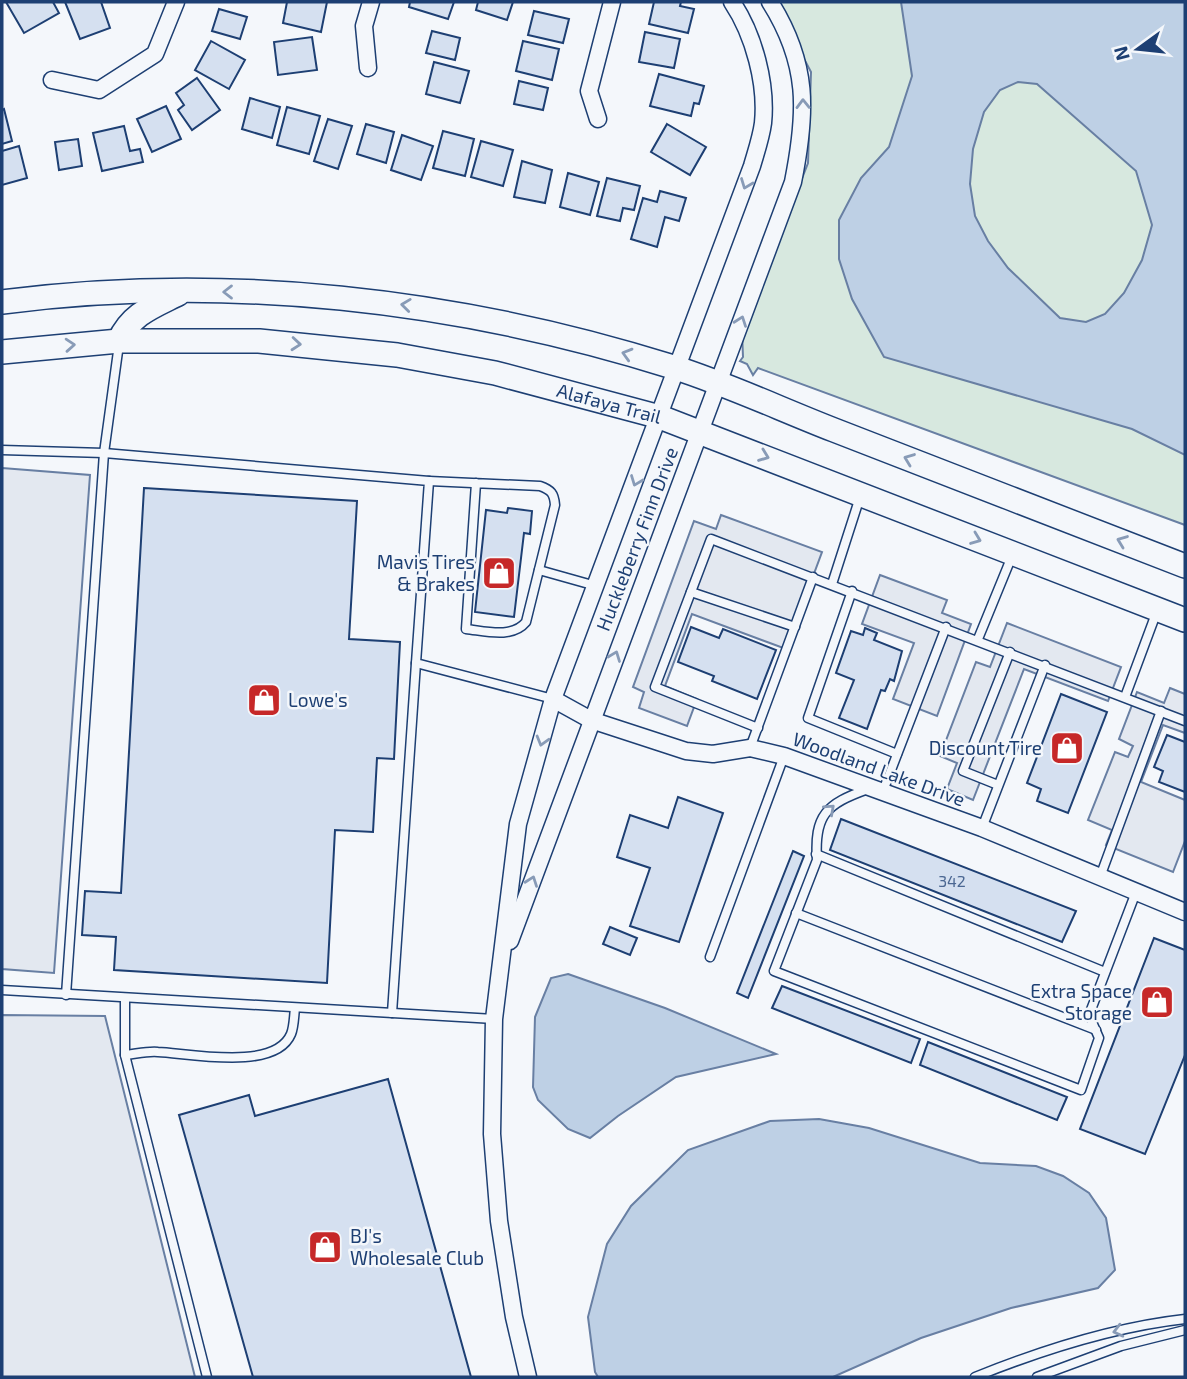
<svg xmlns="http://www.w3.org/2000/svg" width="1187" height="1379" viewBox="0 0 1187 1379" font-family="'Exo 2',sans-serif">
  <rect width="100%" height="100%" fill="#f4f7fb"/>
  <!-- green -->
  <path fill="#d7e8df" stroke="#687fa3" stroke-width="2" d="M774 2H1185V525L758 368 753 375 747 364 740 361 743 357 742 332 808 163 811 72Z"/>
  <!-- parking -->
  <g fill="#e3e8f0" stroke="#687fa3" stroke-width="2">
    <path d="M2 468 90 475 54 973 2 969Z"/>
    <path d="M721 515 822 552 786 649 692 614 665 686 697 699 687 726 639 708 644 692 633 687 694 521 716 529Z"/>
    <path d="M880 575 947 600 942 613 971 624 937 716 893 699 914 643 862 624Z"/>
    <path d="M1007 623 1121 667 1108 701 1024 669 973 800 947 789 957 763 940 756 976 662 990 667Z"/>
    <path d="M1170 688 1185 694V733L1163 725 1141 782 1185 800V841L1173 872 1106 845 1112 830 1088 820 1115 752 1128 757 1133 746 1119 739 1137 692 1164 703Z"/>
    <path d="M2 1015 105 1016 195 1377H2Z"/>
  </g>
  <!-- water -->
  <g fill="#bed0e5" stroke="#687fa3" stroke-width="2" fill-rule="evenodd">
    <path d="M901 2H1185V455L1132 429 884 357 852 299 839 259V220L861 178 889 147 912 76ZM1018 82 1037 84 1136 171 1152 225 1142 260 1124 293 1105 314 1086 322 1060 318 1008 268 988 241 975 216 970 184 973 149 984 112 1000 90Z"/>
    <path d="M568 974 665 1008 776 1054 676 1077 618 1116 590 1138 568 1129 538 1100 533 1087 535 1017 551 978Z"/>
    <path d="M819 1119 869 1128 980 1163 1036 1166 1063 1176 1089 1193 1106 1218 1115 1270 1098 1288 1011 1308 921 1338 833 1377H598L595 1372 588 1317 607 1244 631 1206 688 1150 770 1121Z"/>
  </g>
  <!-- building -->
  <g fill="#d5e0f0" stroke="#1d3f73" stroke-width="2">
    <path d="M6 2H53L59 13 24 33Z"/>
    <path d="M65 2H101L110 28 80 39Z"/>
    <path d="M287 2H327L321 32 283 23Z"/>
    <path d="M410 2H454L448 19 409 7Z"/>
    <path d="M478 2H513L507 20 476 10Z"/>
    <path d="M654 2H681L680 6 694 9 688 33 649 24Z"/>
    <path d="M219 9 247 17 240 39 212 31Z"/>
    <path d="M534 11 569 19 563 43 528 35Z"/>
    <path d="M432 31 460 38 455 60 426 53Z"/>
    <path d="M645 32 680 39 674 68 639 62Z"/>
    <path d="M312 37 317 70 278 75 274 42Z"/>
    <path d="M211 41 245 60 229 89 195 70Z"/>
    <path d="M523 41 559 49 552 80 516 71Z"/>
    <path d="M434 62 469 71 460 103 426 94Z"/>
    <path d="M659 74 704 86 699 104 694 103 691 116 650 106Z"/>
    <path d="M197 78 220 110 192 130 178 110 184 105 176 93Z"/>
    <path d="M519 81 548 88 543 110 514 104Z"/>
    <path d="M250 98 280 107 272 138 242 129Z"/>
    <path d="M166 106 181 139 152 152 137 119Z"/>
    <path d="M287 107 320 116 309 154 277 145Z"/>
    <path d="M4 109 12 141 2 144V110Z"/>
    <path d="M328 119 352 126 338 169 314 161Z"/>
    <path d="M366 124 394 132 386 163 357 154Z"/>
    <path d="M667 124 706 147 690 175 651 152Z"/>
    <path d="M124 126 130 151 140 149 143 162 102 171 93 133Z"/>
    <path d="M443 131 474 139 465 176 433 168Z"/>
    <path d="M402 135 433 146 421 180 391 170Z"/>
    <path d="M78 139 82 166 59 170 55 142Z"/>
    <path d="M481 141 513 150 503 186 471 177Z"/>
    <path d="M19 146 27 178 2 185V151Z"/>
    <path d="M522 161 552 170 545 203 514 197Z"/>
    <path d="M568 173 599 182 590 215 560 207Z"/>
    <path d="M607 178 640 186 634 210 623 208 620 221 597 216Z"/>
    <path d="M660 191 686 198 679 221 665 217 657 247 631 239 643 198 657 202Z"/>
    <path d="M144 488 357 501 349 639 400 642 394 759 377 758 373 832 335 830 327 983 114 970 116 937 82 935 85 891 121 893Z"/>
    <path d="M508 508 532 511 530 534 524 533 514 617 475 612 486 510 507 513Z"/>
    <path d="M691 627 719 638 723 629 776 650 757 699 712 681 714 676 678 662Z"/>
    <path d="M865 628 877 633 874 640 902 651 894 681 890 679 885 691 881 690 867 729 839 718 854 680 836 673 851 631 863 635Z"/>
    <path d="M1061 694 1107 712 1068 813 1037 801 1041 789 1027 783Z"/>
    <path d="M1167 735 1185 742V792L1159 782 1163 771 1154 767Z"/>
    <path d="M678 797 723 813 679 942 630 926 650 868 617 857 630 815 668 828Z"/>
    <path d="M841 819 1076 911 1062 942 830 850Z"/>
    <path d="M793 851 804 856 748 998 737 993Z"/>
    <path d="M610 927 637 938 630 955 603 944Z"/>
    <path d="M1154 938 1185 950V1055L1145 1154 1080 1129Z"/>
    <path d="M782 986 920 1039 911 1063 772 1008Z"/>
    <path d="M928 1042 1067 1097 1057 1120 920 1065Z"/>
    <path d="M388 1079 471 1377H253L179 1115 249 1095 255 1116Z"/>
  </g>
  <g fill="none" stroke-linecap="round" stroke-linejoin="round">
    <!-- lane casing -->
    <g stroke="#1d3f73" stroke-width="11">
      <g id="lane">
        <path d="M2 450 104 453 429 481 416 663 553 699"/>
        <path d="M429 481 540 486C551 490 554 493 555 505L526 622C512 639 485 631 466 629L476 483"/>
        <path d="M539 570 596 586"/>
        <path d="M832 584 860 497"/>
        <path d="M852 591 808 718 897 754"/>
        <path d="M691 592 795 627"/>
        <path d="M978 639 1012 556"/>
        <path d="M1125 697 1157 611"/>
        <path d="M758 728 655 687 711 539 1185 721"/>
        <path d="M750 748 813 577"/>
        <path d="M998 785 963 771 1010 652"/>
        <path d="M868 789C826 804 814 815 817 860L774 971 1081 1090 1099 1038 1089 1015 1136 892"/>
        <path d="M883 791 946 627"/>
        <path d="M982 828 1045 665"/>
        <path d="M816 854 1105 972"/>
        <path d="M1100 877 1161 711"/>
        <path d="M796 913 1096 1030"/>
        <path d="M710 957 784 756"/>
        <path d="M2 990 494 1019"/>
        <path d="M66 995 104 453 119 344"/>
        <path d="M125 999V1055L207 1377"/>
        <path d="M392 1013 416 663"/>
        <path d="M125 1055C136 1054 147 1051 158 1052 187 1053 275 1072 291 1034 294 1027 294 1016 295 1008"/>
        <path d="M975 1377C1042 1350 1113 1327 1185 1319"/>
        <path d="M1037 1377 1121 1346 1185 1330"/>
      </g>
    </g>
    <!-- street casing -->
    <g stroke="#1d3f73" stroke-width="19">
      <g id="street">
        <path d="M368 68 364 26 371 2"/>
        <path d="M52 80 99 90 155 54 176 2"/>
        <path d="M598 119 589 91 612 2"/>
        <path d="M553 699 591 720 686 751 713 754 750 748 784 756 982 828 1185 912"/>
        <path d="M510 941 793 182C807 112 809 64 770 2"/>
        <path d="M528 1377 514 1317 499 1221 492 1134 494 1019 518 824 553 699 752 166C756 152 761 138 763 123 767 84 754 35 732 2"/>
      </g>
    </g>
    <!-- secondary casing -->
    <g stroke="#1d3f73" stroke-width="26">
      <g id="secondary">
        <path d="M2 302C227 273 457 299 673 367 727 384 780 409 834 430 951 475 1068 521 1185 566"/>
        <path d="M119 341C131 314 152 307 178 294"/>
        <path id="s1" d="M2 352 119 341H259L397 355 495 373 660 417 1185 620"/>
      </g>
    </g>
    <!-- lane -->
    <use href="#lane" stroke="#f4f7fb" stroke-width="8"/>
    <!-- street -->
    <use href="#street" stroke="#f4f7fb" stroke-width="16"/>
    <!-- secondary -->
    <use href="#secondary" stroke="#f4f7fb" stroke-width="23"/>
  </g>
  <!-- one-way arrows -->
  <defs><path id="oneway-chevron" d="M-2-3.5L2.5 0L-2 3.5" fill="none" stroke-width="1.6" stroke-linecap="round" stroke-linejoin="round" transform="scale(1.75)"/></defs>
  <g stroke="#889bb7">
    <use href="#oneway-chevron" transform="translate(803 104) rotate(-91)"/>
    <use href="#oneway-chevron" transform="translate(746 184) rotate(111)"/>
    <use href="#oneway-chevron" transform="translate(228 292) rotate(180)"/>
    <use href="#oneway-chevron" transform="translate(406 305) rotate(-173)"/>
    <use href="#oneway-chevron" transform="translate(741 321) rotate(-70)"/>
    <use href="#oneway-chevron" transform="translate(296 344) rotate(5)"/>
    <use href="#oneway-chevron" transform="translate(70 345) rotate(-4)"/>
    <use href="#oneway-chevron" transform="translate(627 354) rotate(-164)"/>
    <use href="#oneway-chevron" transform="translate(764 456) rotate(21)"/>
    <use href="#oneway-chevron" transform="translate(909 459) rotate(-159)"/>
    <use href="#oneway-chevron" transform="translate(636 481) rotate(111)"/>
    <use href="#oneway-chevron" transform="translate(976 539) rotate(21)"/>
    <use href="#oneway-chevron" transform="translate(1122 541) rotate(-159)"/>
    <use href="#oneway-chevron" transform="translate(615 656) rotate(-69)"/>
    <use href="#oneway-chevron" transform="translate(542 741) rotate(106)"/>
    <use href="#oneway-chevron" transform="translate(830 809) rotate(-42)"/>
    <use href="#oneway-chevron" transform="translate(532 881) rotate(-70)"/>
    <use href="#oneway-chevron" transform="translate(1118 1331) rotate(166)"/>
  </g>
  <!-- icons -->
  <defs>
    <g id="shop-square" transform="scale(1.75)"><rect x="-9" y="-9" width="18" height="18" rx="4" fill="#c62828" stroke="#f4f7fb"/><path d="M-5-2.5h2.3a2.7 3.5 0 0 1 5.4 0H5L5.5 6h-11ZM-1.5-2.5h3a1.5 2.3 0 0 0-3 0Z" fill="#fff"/></g>
  </defs>
  <g fill-rule="evenodd">
    <use href="#shop-square" x="499" y="573"/>
    <use href="#shop-square" x="264" y="700"/>
    <use href="#shop-square" x="1067" y="748"/>
    <use href="#shop-square" x="1157" y="1002"/>
    <use href="#shop-square" x="325" y="1247"/>
  </g>
  <g text-anchor="middle" stroke-width="5" stroke-linejoin="round" paint-order="stroke">
    <!-- number labels -->
    <g font-size="16" fill="#4b6792">
      <text x="952" y="887">342</text>
    </g>
    <!-- street labels -->
    <g font-size="19" fill="#1d3f73" stroke="#f4f7fb">
      <text dy="7" stroke="none"><textPath href="#s1" startOffset="614">Alafaya Trail</textPath></text>
      <text transform="translate(637 539) rotate(-69)" y="7">Huckleberry Finn Drive</text>
      <text transform="translate(879 769) rotate(20)" y="7">Woodland Lake Drive</text>
    </g>
    <!-- poi labels -->
    <g font-size="19" fill="#1d3f73" stroke="#f4f7fb" text-anchor="end">
      <text x="475" y="569">Mavis Tires<tspan x="475" dy="22">&amp; Brakes</tspan></text>
      <text x="288" y="707" text-anchor="start">Lowe's</text>
      <text x="1042" y="755">Discount Tire</text>
      <text x="1132" y="998">Extra Space<tspan x="1132" dy="22">Storage</tspan></text>
      <text x="350" y="1243" text-anchor="start">BJ's<tspan x="350" dy="22">Wholesale Club</tspan></text>
    </g>
  </g>
  <!-- border -->
  <rect width="1187" height="1379" fill="none" stroke="#1d3f73" stroke-width="7"/>
  <!-- north arrow -->
  <g transform="translate(1138 49) rotate(255)" stroke="#f4f7fb" stroke-width="5" paint-order="stroke">
  <path d="M0-5L12 26L0 18L-12 26Z" fill="#1d3f73"/>
  <text y="-10" font-size="19" font-weight="bold" text-anchor="middle" fill="#1d3f73">N</text>
  </g>
</svg>
